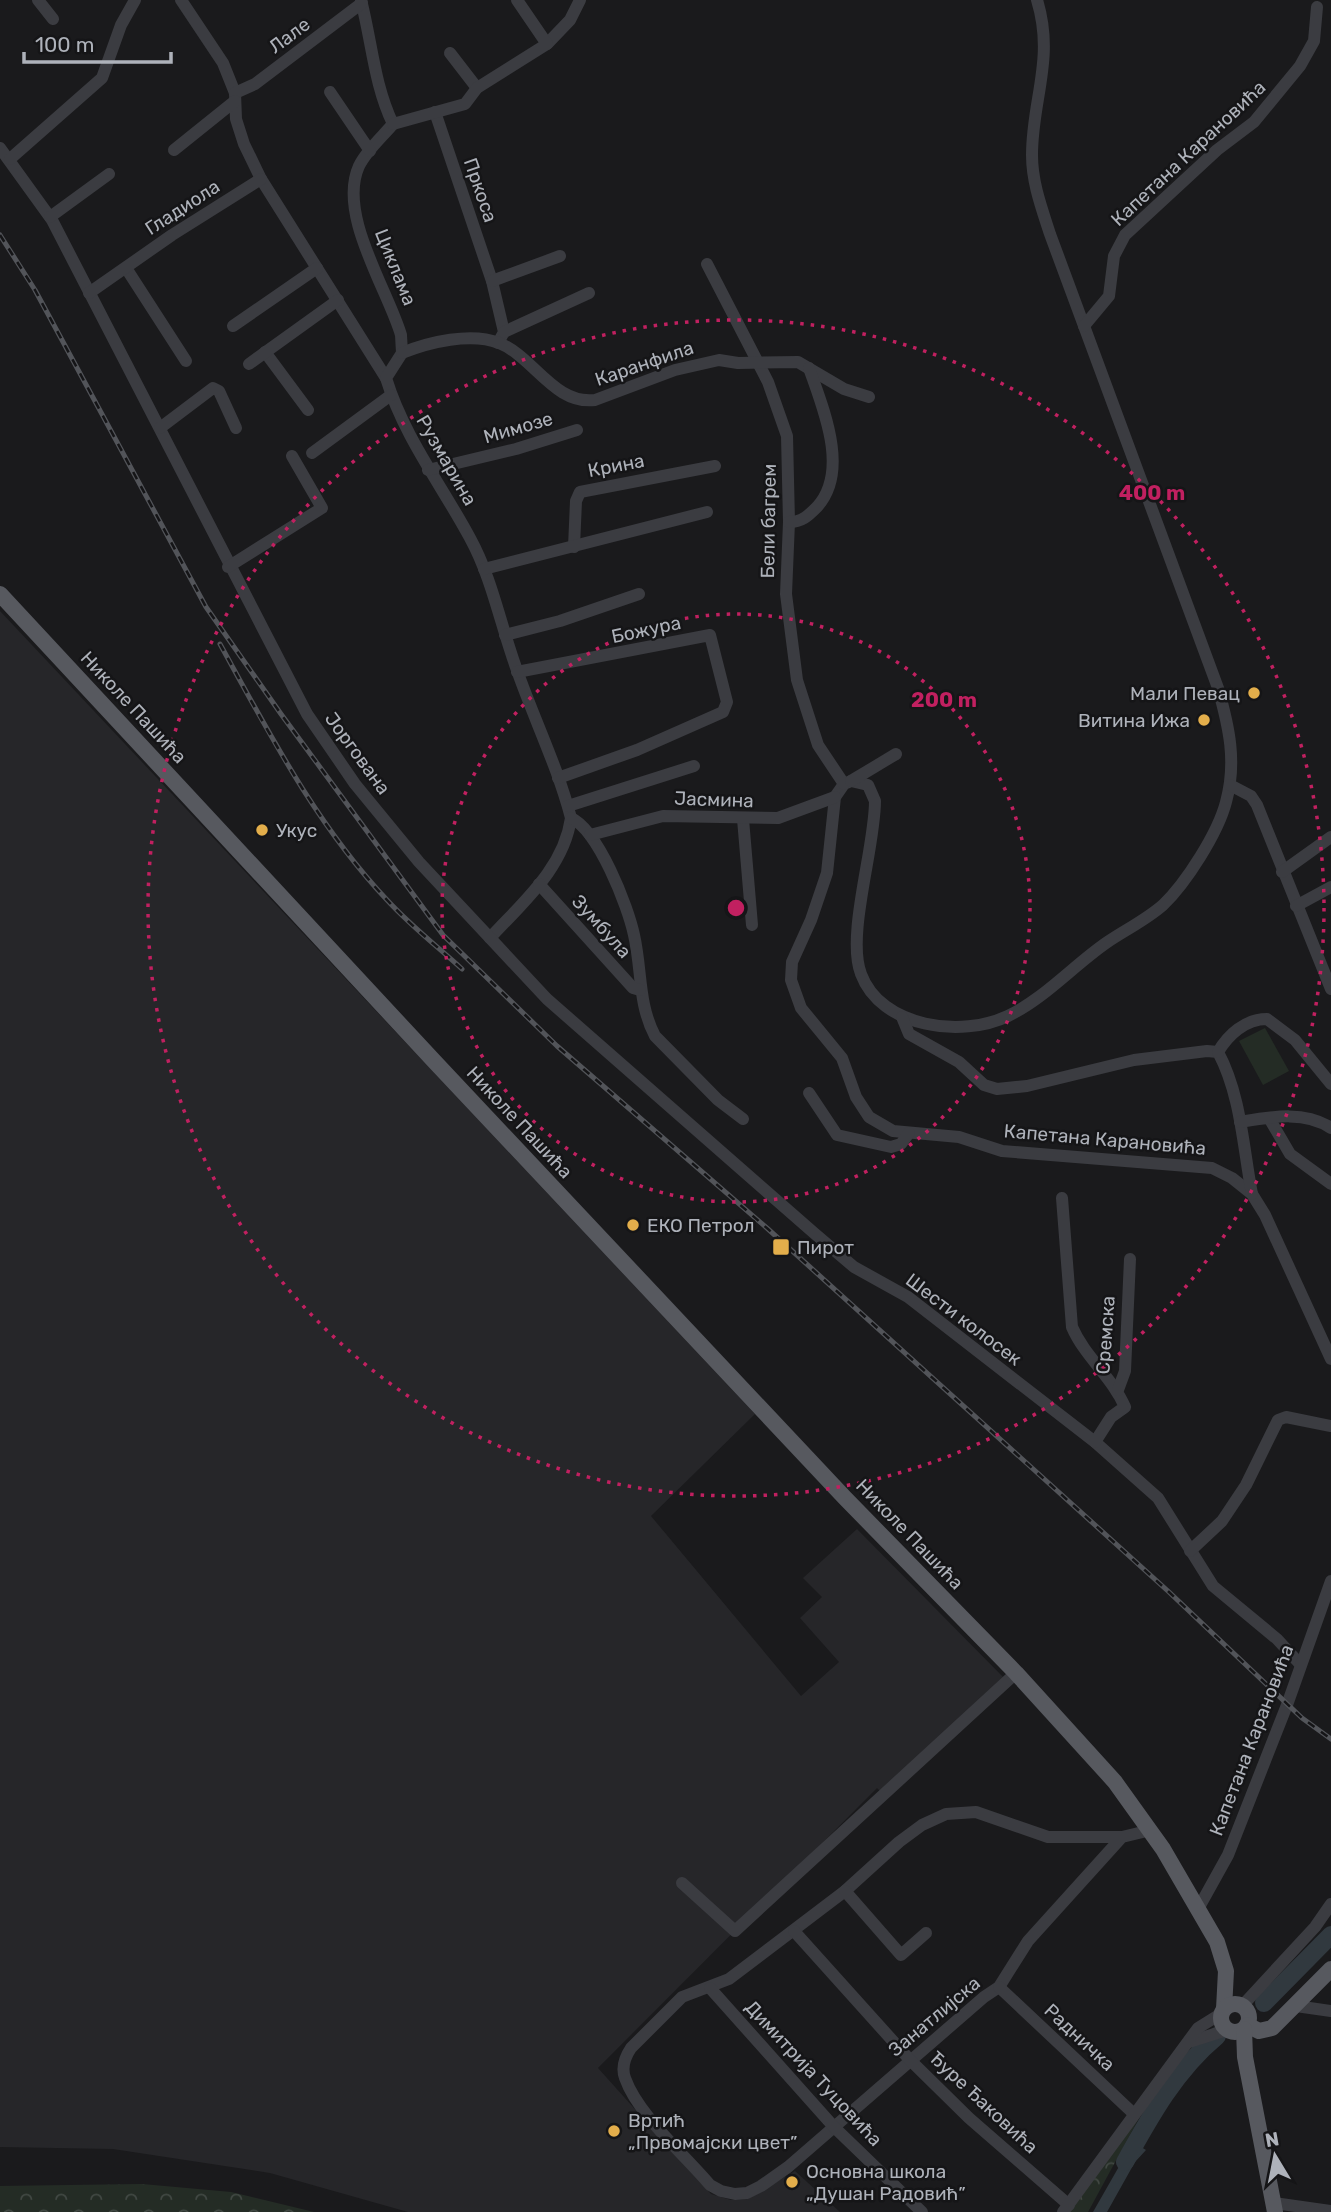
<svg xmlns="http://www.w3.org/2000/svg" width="1331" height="2212" viewBox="0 0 1331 2212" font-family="Rubik,sans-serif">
  <defs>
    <pattern id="forest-crowns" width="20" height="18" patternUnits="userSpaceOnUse" patternTransform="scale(1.75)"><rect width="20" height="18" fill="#242c25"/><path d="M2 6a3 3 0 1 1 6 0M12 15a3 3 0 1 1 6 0" fill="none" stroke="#414843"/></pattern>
  </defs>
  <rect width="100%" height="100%" fill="#1a1a1c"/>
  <!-- built -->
  <path fill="#262629" d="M0 611 755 1414 651 1516 801 1696 839 1662 800 1618 822 1597 803 1578 857 1529 1006 1680 883 1794 877 1788 598 2068 711 2194 731 2200 747 2199 795 2171 840 2212H408L270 2173 113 2149 0 2147Z"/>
  <!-- forest -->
  <g fill="url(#forest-crowns)">
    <path d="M1145 2107 1088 2212H1066Z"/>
    <path d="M142 2184 231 2192 314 2212H0V2186Z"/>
  </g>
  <!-- garden -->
  <path fill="#242c25" d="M1265 1028 1289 1071 1263 1085 1239 1041Z"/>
  <!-- water -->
  <path fill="#31393f" d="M1133 2142 1146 2150 1135 2162 1107 2212H1093Z"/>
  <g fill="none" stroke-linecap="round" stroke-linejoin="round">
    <!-- river -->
    <g stroke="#31393f" stroke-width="18">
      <path d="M1264 2003 1331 1935"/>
      <path d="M1125 2162C1151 2115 1176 2070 1217 2036"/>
    </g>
    <!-- minor -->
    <g stroke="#3b3c41" stroke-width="12">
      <path d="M38 0 53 19"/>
      <path d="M181 0 223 63 235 93 236 119 244 144 261 179 386 378"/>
      <path d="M361 0C372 43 374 84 393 124 382 137 366 151 359 166 337 214 388 290 401 335L402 353 386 378C404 437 441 484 470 538 493 580 501 628 518 673 535 721 558 768 571 818 564 868 523 902 490 938"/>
      <path d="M1037 0C1055 59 1032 99 1032 155 1032 183 1042 209 1050 234L1218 688C1229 727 1237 762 1226 802 1218 833 1186 883 1163 905 1146 920 1125 930 1106 943 1073 966 1045 998 1008 1016 962 1038 881 1028 861 974 846 935 875 848 875 801L868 785 851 781 844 784 835 797 827 873 811 920 792 962 791 980 801 1008 842 1058 856 1097 869 1117 893 1131 959 1137 1002 1151 1212 1168 1232 1178 1252 1194 1265 1215 1331 1359"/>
      <path d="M547 44 570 20 580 0"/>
      <path d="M450 53 477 88"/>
      <path d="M330 92 370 151"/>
      <path d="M235 93 255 84 362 3"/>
      <path d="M435 112 492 281 504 332 498 343"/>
      <path d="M393 124 465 104 477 88 547 44 517 0"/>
      <path d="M0 148 52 220 307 714 355 784 419 862 547 999 814 1233 854 1267 908 1297 1095 1442 1158 1498 1213 1586 1277 1639 1300 1664"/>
      <path d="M174 150 235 101"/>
      <path d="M10 159 102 78 121 25 135 0"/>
      <path d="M50 217 109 174"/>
      <path d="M707 264 768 382 787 436 789 522 786 594 797 680 818 745 844 784"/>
      <path d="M126 268 186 361"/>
      <path d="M492 281 560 256"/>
      <path d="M89 293 172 235 261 179"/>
      <path d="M233 326 317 268"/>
      <path d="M1084 326 1109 296 1114 256 1125 235 1217 150 1254 122 1300 66 1314 41 1317 7"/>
      <path d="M504 332 589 293"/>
      <path d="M265 352 308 410"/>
      <path d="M402 353C429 342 471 332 499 343 534 357 554 405 595 400L675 370 719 360 738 363 798 362 844 389 869 397"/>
      <path d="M249 364 338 300"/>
      <path d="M160 428 213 388 219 391 236 428"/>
      <path d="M312 453 391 395"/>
      <path d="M428 470 516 449 577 430"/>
      <path d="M789 522C802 522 808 516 817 507 850 471 823 408 809 368"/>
      <path d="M574 547 576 501 580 492 715 466"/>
      <path d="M228 567 322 508 292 456"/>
      <path d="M484 569 707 512"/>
      <path d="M505 635 560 621 639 594"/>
      <path d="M517 672 710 635 727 702 723 712 637 750 558 778"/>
      <path d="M851 781 896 754"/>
      <path d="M1230 785 1251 796 1257 805 1331 989"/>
      <path d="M568 806 694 766"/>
      <path d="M571 818C598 830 628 906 634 935 642 970 638 1004 655 1036L718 1100 743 1119"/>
      <path d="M743 819 752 925"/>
      <path d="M590 835 663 816 778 818 835 797"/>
      <path d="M1282 872 1331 837"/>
      <path d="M539 884 633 988 640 990"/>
      <path d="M1296 906 1331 887"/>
      <path d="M902 1017 909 1034 959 1062 984 1085 997 1089 1027 1086 1134 1060 1207 1051 1218 1052C1241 1095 1243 1147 1252 1194"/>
      <path d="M1218 1052C1228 1035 1245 1019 1267 1019L1295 1040 1331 1084"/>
      <path d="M809 1093 837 1135 891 1147 901 1144 909 1133"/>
      <path d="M1269 1118 1290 1154 1331 1184"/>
      <path d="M1240 1122C1270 1117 1305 1110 1331 1128"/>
      <path d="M1062 1198 1072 1327C1085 1357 1112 1377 1125 1407L1111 1417 1095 1442"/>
      <path d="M1118 1390 1125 1371 1130 1259"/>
      <path d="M1190 1551 1222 1521 1246 1485 1278 1420 1286 1417 1331 1426"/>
      <path d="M1122 1837H1048L976 1812 946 1814 922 1825 899 1842 845 1891 729 1979 682 1997 631 2048C625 2057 621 2067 625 2078 638 2115 685 2155 710 2185L721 2191 735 2194 747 2193 761 2186 788 2167 984 1997 999 1987 1028 1941 1122 1837 1151 1830"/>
      <path d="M682 1883 735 1931 1016 1673"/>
      <path d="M845 1891 901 1955 926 1933"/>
      <path d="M1198 1909 1228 1855 1287 1705 1331 1581"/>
      <path d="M794 1931 910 2060 969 2118 1069 2205"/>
      <path d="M999 1987 1134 2114"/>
      <path d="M710 1988 834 2127 922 2212"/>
      <path d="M1242 2006 1315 1927 1331 1904"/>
      <path d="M1296 2006 1331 2011"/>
      <path d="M1189 2042 1227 2030"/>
      <path d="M1274 2203 1331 2211"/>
      <path d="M1063 2212 1198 2028 1222 2013"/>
    </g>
    <!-- major -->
    <g stroke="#57595f" stroke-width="16">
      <path d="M0 594 434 1061 845 1498 1016 1673 1115 1782 1163 1849 1217 1942 1226 1971 1224 2009"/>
      <circle cx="1235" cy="2018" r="14"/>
      <path d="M1247 2025 1259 2031 1272 2028 1331 1969"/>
      <path d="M1244 2029 1245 2057 1275 2212"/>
    </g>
    <!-- rail casing -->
    <g stroke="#525459" stroke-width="5">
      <g id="rail">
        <path d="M0 235 35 290 206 607 281 714 443 935 557 1046 768 1229 1169 1592 1302 1718 1331 1739"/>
        <path d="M220 644C269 733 317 826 388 901 411 926 438 947 462 969"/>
      </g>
    </g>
    <!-- rail -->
    <use href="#rail" stroke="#151517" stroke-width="2.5" stroke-dasharray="8" stroke-linecap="butt"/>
  </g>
  <!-- distance rings -->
  <g fill="none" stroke="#c12060" stroke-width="3.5" stroke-dasharray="3.5 7">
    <circle cx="736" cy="908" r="294"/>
    <circle cx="736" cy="908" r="588"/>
  </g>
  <!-- markers -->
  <g fill="#e3ae4b" stroke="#151517" stroke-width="2.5">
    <circle cx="1254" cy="693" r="7"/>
    <circle cx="1204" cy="720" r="7"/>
    <circle cx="262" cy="830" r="7"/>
    <circle cx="633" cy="1225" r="7"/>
    <rect x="772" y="1238" width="18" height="18" rx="3.5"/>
    <circle cx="614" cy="2131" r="7"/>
    <circle cx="792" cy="2182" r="7"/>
  </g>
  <g text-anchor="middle" stroke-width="5" stroke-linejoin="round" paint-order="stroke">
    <!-- street labels -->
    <g font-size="19" fill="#aeb2ba" stroke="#151517">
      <text transform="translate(289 35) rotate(-37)" y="7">Лале</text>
      <text transform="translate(1188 153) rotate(-43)" y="7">Капетана Карановића</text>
      <text transform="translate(481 190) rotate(71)" y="7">Пркоса</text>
      <text transform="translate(182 207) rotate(-33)" y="7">Гладиола</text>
      <text transform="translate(396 267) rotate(68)" y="7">Циклама</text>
      <text transform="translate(644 363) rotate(-19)" y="7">Каранфила</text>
      <text transform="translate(518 427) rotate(-16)" y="7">Мимозе</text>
      <text transform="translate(447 460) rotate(60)" y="7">Рузмарина</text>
      <text transform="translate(616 465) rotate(-11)" y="7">Крина</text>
      <text transform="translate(768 521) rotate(-89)" y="7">Бели багрем</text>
      <text transform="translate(646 629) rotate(-12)" y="7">Божура</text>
      <text transform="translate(134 707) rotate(47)" y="7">Николе Пашића</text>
      <text transform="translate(358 753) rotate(54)" y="7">Јоргована</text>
      <text transform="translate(714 799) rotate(2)" y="7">Јасмина</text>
      <text transform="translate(602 926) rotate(48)" y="7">Зумбула</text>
      <text transform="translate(520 1122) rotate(47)" y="7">Николе Пашића</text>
      <text transform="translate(1105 1139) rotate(5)" y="7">Капетана Карановића</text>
      <text transform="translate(964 1319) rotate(37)" y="7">Шести колосек</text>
      <text transform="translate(1105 1335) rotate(-86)" y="7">Сремска</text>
      <text transform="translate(910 1534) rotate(46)" y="7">Николе Пашића</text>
      <text transform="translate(1251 1740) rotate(-69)" y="7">Капетана Карановића</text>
      <text transform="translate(934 2016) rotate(-40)" y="7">Занатлијска</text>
      <text transform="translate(1080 2037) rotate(43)" y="7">Радничка</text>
      <text transform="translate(814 2073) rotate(47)" y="7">Димитрија Туцовића</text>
      <text transform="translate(984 2102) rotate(43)" y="7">Ђуре Ђаковића</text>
    </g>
    <!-- poi labels -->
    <g font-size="19" fill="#aeb2ba" stroke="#151517" text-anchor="start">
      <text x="1240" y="700" text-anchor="end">Мали Певац</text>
      <text x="1190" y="727" text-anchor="end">Витина Ижа</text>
      <text x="276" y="837">Укус</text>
      <text x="647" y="1232">ЕКО Петрол</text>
      <text x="797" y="1254">Пирот</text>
      <text x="628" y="2127">Вртић<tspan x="628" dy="22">„Првомајски цвет”</tspan></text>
      <text x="806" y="2178">Основна школа<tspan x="806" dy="22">„Душан Радовић”</tspan></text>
    </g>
  </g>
  <circle cx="736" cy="908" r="10" fill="#c12060" stroke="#151517" stroke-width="3.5"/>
  <g font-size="21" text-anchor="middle" font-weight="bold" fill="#c12060" stroke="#151517" stroke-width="5" stroke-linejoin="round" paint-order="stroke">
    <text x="1152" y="500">400 m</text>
    <text x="944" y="707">200 m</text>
  </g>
  <!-- north arrow -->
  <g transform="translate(1275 2156) rotate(350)" stroke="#151517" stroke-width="5" paint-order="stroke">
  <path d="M0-5L12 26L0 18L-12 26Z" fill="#aeb2ba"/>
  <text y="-10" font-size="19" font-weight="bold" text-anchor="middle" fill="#aeb2ba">N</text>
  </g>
  <!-- scale -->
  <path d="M24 52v10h147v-10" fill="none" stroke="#aeb2ba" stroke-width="3.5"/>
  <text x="35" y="52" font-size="21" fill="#aeb2ba" stroke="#151517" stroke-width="5" paint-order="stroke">100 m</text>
</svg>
